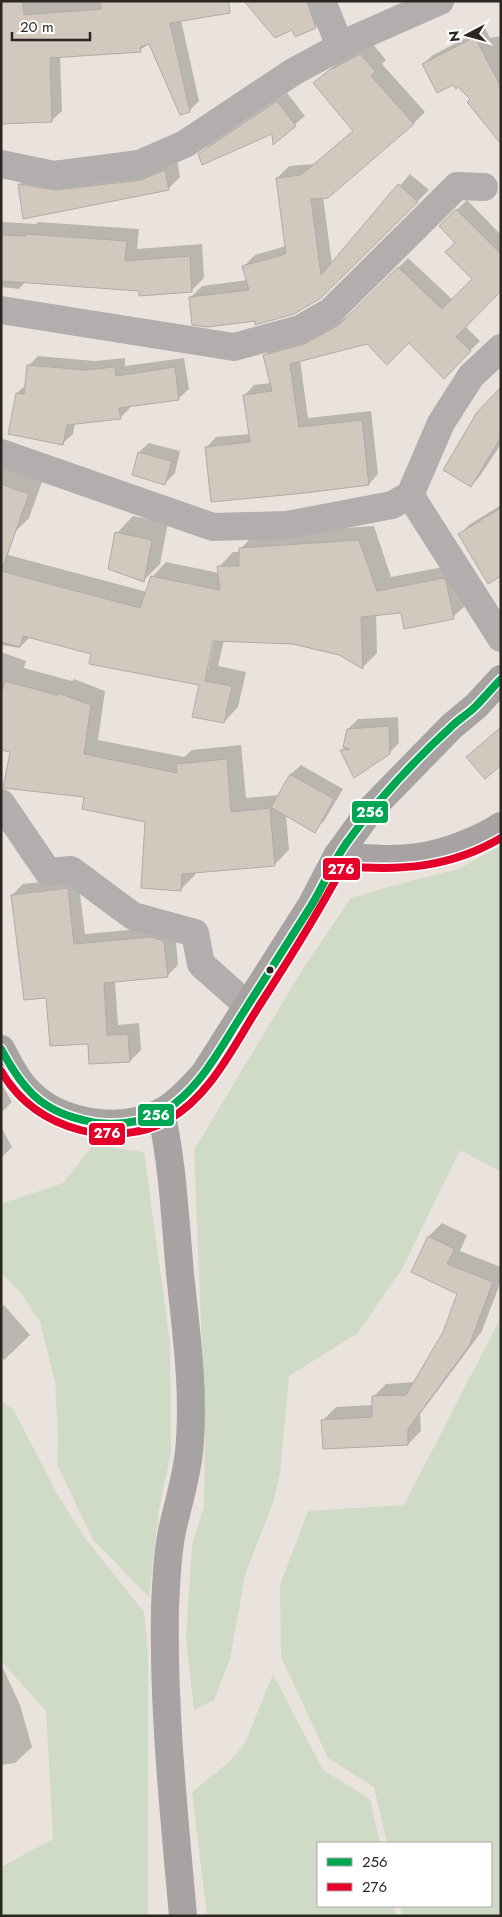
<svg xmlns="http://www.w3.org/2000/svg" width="502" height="1917" viewBox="0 0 502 1917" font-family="Jost,sans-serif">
  <rect width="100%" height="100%" fill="#eae3dd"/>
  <!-- green -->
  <g fill="#cfdbc6">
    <path d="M501 845V1172L460 1150 403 1267 358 1333 289 1376 280 1474 273 1503 245 1575 230 1659 214 1700 194 1710 186 1639 192 1545 204 1506 205 1424 194 1150 304 967 351 898 391 886 458 869Z"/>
    <path d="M93 1145 144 1152 170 1342 171 1453 159 1509 149 1597 93 1540 57 1464 58 1438 55 1382 40 1322 21 1293 1 1273V1204L63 1183Z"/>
    <path d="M501 1317V1916H402L400 1906H491V1843H387L374 1787 328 1758 281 1657 280 1585 308 1511 404 1505Z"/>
    <path d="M1 1401 14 1410 57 1494 85 1538 144 1612 148 1651V1916H1V1867L53 1839 46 1711 1 1661Z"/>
    <path d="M273 1674 323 1770 370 1799 380 1843H318V1906H394L396 1916H207L192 1792 229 1762 245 1743Z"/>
  </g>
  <!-- shadow -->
  <g fill="#0003" fill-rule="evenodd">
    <path d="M1 1H218L181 20 199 101 189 111 150 43 140 50 60 56 62 111 51 121Z"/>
    <path d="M263 1H319L325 17 315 27Z"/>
    <path d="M485 28 490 38 501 36V141L471 99 458 86 423 64 433 55Z"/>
    <path d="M372 43 386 60 382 64 425 112 413 124 323 197 332 264 410 174 429 190 321 298 255 320 190 298 202 286 248 280 244 266 255 255 286 246 277 178 289 166 314 164 354 130 315 83 341 59Z"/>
    <path d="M287 93 305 116 274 142 273 133 199 155 209 145Z"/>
    <path d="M177 159 180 177 168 189 24 217 20 184 32 172Z"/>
    <path d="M467 200 501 235V289L465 326 480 341 444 377 409 342H367L300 360 308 418 371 411 378 474 369 484 207 447 216 437 250 434 245 395 254 385 271 383 264 356 274 346 315 335 350 315 408 258 453 300 474 279 456 243 440 226Z"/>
    <path d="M1 222 36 224 38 222 139 229 137 249 202 244 204 278 191 291 140 289 26 281 19 289 1 287Z"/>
    <path d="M38 356 95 361 125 358V366L184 358 189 389 179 398 130 406V408L120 418 75 423 73 434 63 443 9 433 17 393 27 384 28 366Z"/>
    <path d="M501 389V444L480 476 471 486Z"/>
    <path d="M149 443 180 451 175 473 165 483 139 452Z"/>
    <path d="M1 467 43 479 29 518 1 546Z"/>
    <path d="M501 505V574L459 535 469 525Z"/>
    <path d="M133 516 168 523 160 564 144 580 117 533Z"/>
    <path d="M374 526 391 577 459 564 468 603 453 617 402 612 376 614 377 653 363 667 340 654 293 643 224 640 218 666 246 672 238 707 224 722 200 684 31 636 19 648 1 645V553L147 592 152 577 166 562 219 573V567L233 552H240V549L255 534ZM213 634 215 635 208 670H206Z"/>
    <path d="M1 652 26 661 24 668 72 681 74 679 105 691 98 740 184 757 192 750 241 745 246 798 280 795 291 774 301 765 343 789 324 821 314 831 286 815 289 850 274 865 195 872V875L181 889 147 821 86 796 11 751 1 748Z"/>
    <path d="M398 717 399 743 389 753 342 750 346 746 348 729 358 719Z"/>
    <path d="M78 878 85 934 162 927 175 930 178 965 167 976 115 981 118 1025 139 1023 141 1050 130 1061 89 1043 48 996 12 895 23 884Z"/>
    <path d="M1 1083 12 1102 1 1113Z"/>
    <path d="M1 1127 12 1147 1 1158Z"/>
    <path d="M442 1223 467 1235 460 1251 501 1267V1281L482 1331 420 1414 421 1431 408 1444 323 1420 336 1407 373 1405V1397L386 1384 415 1382 444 1333 459 1293 413 1272 429 1236Z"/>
    <path d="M4 1305 30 1335 4 1360 1 1357V1307Z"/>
    <path d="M1 1664 20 1705 32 1747 15 1763 1 1765Z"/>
  </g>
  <!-- building -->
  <g fill="#d2c8bd" stroke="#b1aba6">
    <path d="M1 1H23L24 15 101 9 100 1H229L230 13 170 23 190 112 180 115 149 44 140 47 141 52 50 58 52 122 1 124Z"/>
    <path d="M244 1H307L316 28 295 37 292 30 275 38Z"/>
    <path d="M475 37 501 87V144L467 102 470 99 458 87 456 89 453 85 437 93 422 64Z"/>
    <path d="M360 54 376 72 371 76 414 124 328 198 311 199 321 275 398 184 418 202 321 298 294 314 255 325V321L208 327 192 325 189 297 249 290 242 266 286 254 276 178 301 175 353 131 313 83 328 71Z"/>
    <path d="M277 101 296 126 273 145 272 134 202 165 198 154Z"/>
    <path d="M165 170 169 190 23 219 18 184 56 190 141 180Z"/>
    <path d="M456 209 501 254V291L456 337 471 351 444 379 409 343 387 365 367 344 290 364 299 427 362 420 369 485 305 493 211 502 205 447 250 442 243 395 272 391 263 355 304 344 339 325 398 267 442 309 472 279 445 252 455 243 439 226Z"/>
    <path d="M25 234 127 241 125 261 190 256 192 292 139 296V291L1 281V235L25 236Z"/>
    <path d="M27 365 85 370 115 367 116 376 175 367 179 400 119 408 121 419 67 425 63 445 8 434 16 393 24 394Z"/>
    <path d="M501 387V437L471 487 443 470 477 412Z"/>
    <path d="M138 452 172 461 165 485 132 475Z"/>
    <path d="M1 484 29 494 4 564H1Z"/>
    <path d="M501 508V576L488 584 458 534Z"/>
    <path d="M115 532 152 540 144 582 108 569Z"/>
    <path d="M359 540 377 591 444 578 446 581 454 619 404 629 401 613 361 617 363 669 339 655 293 644 213 641 205 681 232 686 224 723 192 717 199 685 89 664 91 654 23 636 20 647 1 642V571L140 608 151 576 220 590 217 566H239V548Z"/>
    <path d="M5 681 57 695 58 693 91 705 84 754 177 773 176 764 227 759 231 812 270 808 275 866 182 874 181 891 141 888 145 822 82 809 84 797 3 788 10 752 1 750V694Z"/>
    <path d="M389 726 390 754 354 778 340 750 350 749 343 747 347 729Z"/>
    <path d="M501 727V765L485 779 466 757Z"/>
    <path d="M290 774 334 799 315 833 271 807Z"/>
    <path d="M68 888 74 944 151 937 164 941 168 977 104 983 107 1035 128 1034 130 1062 89 1064 88 1044 50 1046 46 998 24 1000 11 895Z"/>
    <path d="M428 1236 455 1249 447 1264 493 1282 469 1346 408 1429V1445L323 1449 321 1420 372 1417V1396L406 1395 443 1332 457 1294 411 1272Z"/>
  </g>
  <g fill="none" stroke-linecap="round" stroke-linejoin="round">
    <!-- street -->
    <g stroke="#b2aead" stroke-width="28">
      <path d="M322 1 340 46"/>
      <path d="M1 164 54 175 139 164 185 144 293 72 354 39 440 1"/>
      <path d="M1 310 234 347 300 329 331 311 457 186 484 187"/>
      <path d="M1 453 213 527 287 525 392 505 410 495 441 423 471 376 501 348"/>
      <path d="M410 495 501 638"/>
      <path d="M1 803 48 872 71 870 133 916 195 933 201 964 247 1005"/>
    </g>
    <!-- secondary -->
    <g stroke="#a7a3a2" stroke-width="28">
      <path d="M337 856C364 858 391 861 418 857 443 854 480 840 501 826"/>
      <path d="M1 1049C8 1062 15 1077 25 1088 56 1124 120 1134 162 1112 179 1102 191 1088 204 1074L312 904 337 856 371 809 452 726 476 706 501 679"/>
      <path d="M161 1112C173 1165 175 1220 180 1273 186 1332 195 1393 189 1452 186 1479 178 1504 172 1531 167 1555 166 1583 165 1608 163 1711 174 1813 183 1916"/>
    </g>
    <!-- bus-1 casing -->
    <g stroke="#fff" stroke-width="11">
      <path id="bus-1" d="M1 1049C22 1088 40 1110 83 1120 109 1127 141 1124 164 1111 197 1091 216 1056 236 1024 261 985 286 946 311 906 324 885 333 861 348 841 378 799 414 761 452 726 459 719 468 714 475 707 484 698 492 688 501 679"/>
    </g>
    <!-- bus-2 casing -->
    <g stroke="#fff" stroke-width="11">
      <path id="bus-2" d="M1 1071C19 1102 46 1121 80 1130 108 1137 143 1135 168 1120 212 1095 235 1043 261 1003 290 958 318 914 343 866 400 871 450 868 501 838"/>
    </g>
    <!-- bus-1 -->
    <use href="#bus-1" stroke="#00a651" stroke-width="8"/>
    <!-- bus-2 -->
    <use href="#bus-2" stroke="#e4002b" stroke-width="8"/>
  </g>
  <!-- markers -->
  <circle fill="#2b2621" stroke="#fff" stroke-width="2" cx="270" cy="970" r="4.5"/>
  <g stroke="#fff" stroke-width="2">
    <rect x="351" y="800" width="38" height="24" rx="5" fill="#00a651"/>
    <rect x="322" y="857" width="39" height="24" rx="5" fill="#e4002b"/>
    <rect x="137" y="1103" width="38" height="24" rx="5" fill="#00a651"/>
    <rect x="88" y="1122" width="38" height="24" rx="5" fill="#e4002b"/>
  </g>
  <g font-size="14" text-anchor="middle" font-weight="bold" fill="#fff">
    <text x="370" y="817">256</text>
    <text x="341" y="874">276</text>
    <text x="156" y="1120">256</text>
    <text x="107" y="1138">276</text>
  </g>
  <!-- border -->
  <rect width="502" height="1917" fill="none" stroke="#2b2621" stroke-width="5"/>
  <!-- legend -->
  <rect x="317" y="1842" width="175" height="65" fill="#ffffff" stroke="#aaa8a6"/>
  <rect x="327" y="1858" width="25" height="8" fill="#00a651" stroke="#aaa8a6"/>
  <text x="362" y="1867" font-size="15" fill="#2b2621">256</text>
  <rect x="327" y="1883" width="25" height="8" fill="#e4002b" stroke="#aaa8a6"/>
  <text x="362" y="1892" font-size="15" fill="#2b2621">276</text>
  <!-- north arrow -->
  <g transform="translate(467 35) rotate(264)" stroke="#ffffff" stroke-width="4" paint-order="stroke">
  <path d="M0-4L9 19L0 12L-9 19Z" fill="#2b2621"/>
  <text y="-8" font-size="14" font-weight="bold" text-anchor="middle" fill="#2b2621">N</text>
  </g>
  <!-- scale -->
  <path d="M12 32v8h78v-8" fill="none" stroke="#2b2621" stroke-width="2.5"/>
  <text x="20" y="32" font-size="15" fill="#2b2621" stroke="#ffffff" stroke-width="4" paint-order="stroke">20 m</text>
</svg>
